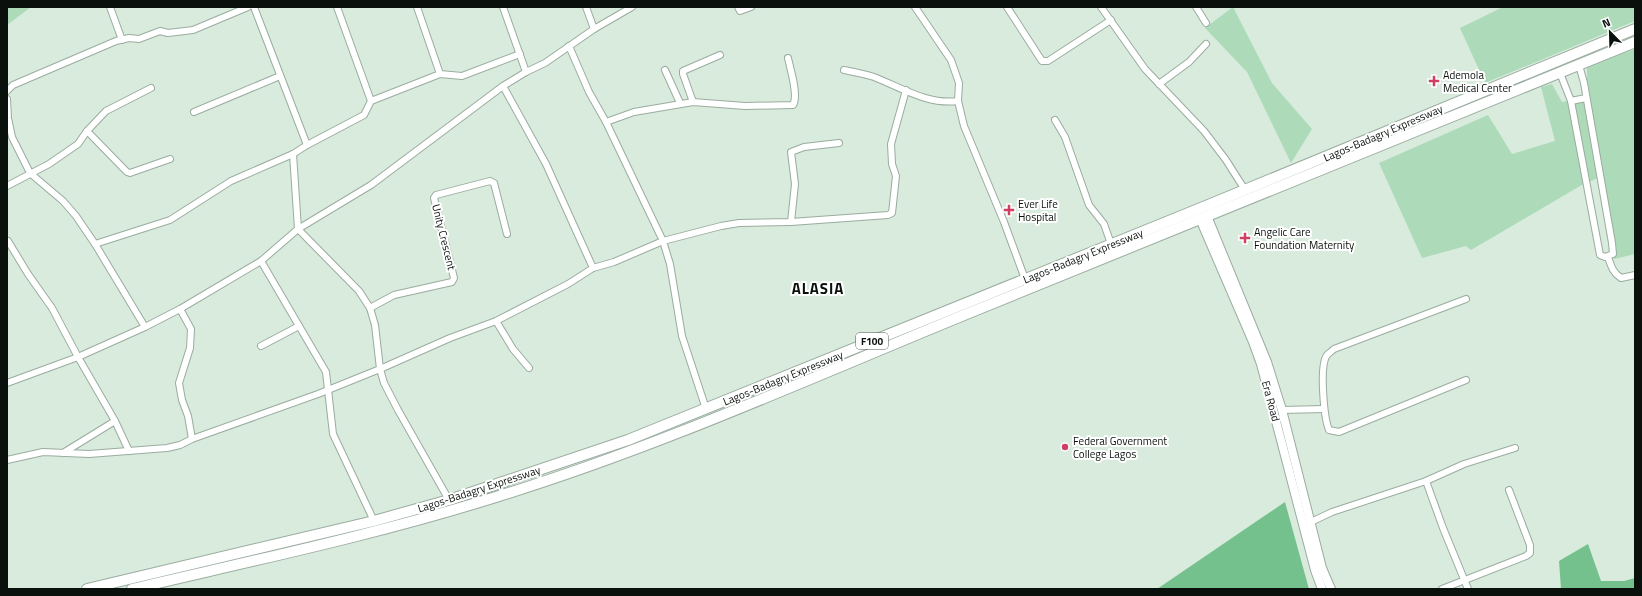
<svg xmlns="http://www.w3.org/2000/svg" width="1642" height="596" viewBox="0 0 1642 596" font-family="'Titillium Web',sans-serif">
  <rect width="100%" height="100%" fill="#d8ebdd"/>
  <!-- green -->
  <g fill="#addbba">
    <path d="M7 7H31L7 25Z"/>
    <path d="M1233 7 1272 83 1312 129 1291 163 1247 72 1205 28Z"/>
    <path d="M1503 7H1635V21L1485 83 1460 28Z"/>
    <path d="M1635 49V254L1614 259 1600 177 1580 186 1471 250 1466 246 1422 258 1379 163 1488 115 1512 154 1555 141 1541 87 1552 84 1562 102 1587 97V64Z"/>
  </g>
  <!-- forest -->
  <g fill="#75c18e">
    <path d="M1285 502 1309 589H1157Z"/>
    <path d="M1588 544 1601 581H1624L1635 578V589H1561L1559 561Z"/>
  </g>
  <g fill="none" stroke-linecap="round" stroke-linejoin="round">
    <!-- minor casing -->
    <g stroke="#9aac9f" stroke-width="8">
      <g id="minor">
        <path d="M110 7 122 40"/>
        <path d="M254 7 307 145"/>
        <path d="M337 7 371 101"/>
        <path d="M417 7 440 74"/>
        <path d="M503 7 526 72"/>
        <path d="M586 7 594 29"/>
        <path d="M738 7 740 11 751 7"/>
        <path d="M915 7 951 60 959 83 958 101 964 126 1004 222 1025 279"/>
        <path d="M1007 7 1042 61H1048L1111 20"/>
        <path d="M1101 7 1145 69 1204 131 1226 160 1245 190"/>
        <path d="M1196 7 1206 23"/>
        <path d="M569 46 589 92 606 122 663 241 670 264 682 336 706 409"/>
        <path d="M665 70 680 103"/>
        <path d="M844 70C854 72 865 74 874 77 902 88 928 105 958 101"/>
        <path d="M1560 73 1571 101 1600 255 1605 257 1613 254 1612 243 1584 83 1579 65"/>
        <path d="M1159 84 1189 62 1206 44"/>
        <path d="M503 86 546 164 593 268"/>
        <path d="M7 91 13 85 116 41 129 38 139 39 160 31 168 33 193 30 248 7"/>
        <path d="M7 99 8 118 12 137 30 173 63 201 76 216 95 244 145 327"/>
        <path d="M1571 101 1586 98"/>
        <path d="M693 102 683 74V71L720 55"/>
        <path d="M194 112 280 76"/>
        <path d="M1055 120 1065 137 1089 205 1104 224 1111 244"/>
        <path d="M606 122 634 112 693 102 745 106 793 105C799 96 790 68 788 58"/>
        <path d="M87 131 127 172 130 173 170 159"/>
        <path d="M293 154 298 229 359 291 370 308 375 325 380 369 384 383 398 410 449 500"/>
        <path d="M7 186 49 164 78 144 87 131 106 111 151 88"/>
        <path d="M791 222 795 184 791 152 804 147 839 143"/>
        <path d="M8 241 28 274 52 308 78 357 115 421 129 451"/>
        <path d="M95 244 170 220 231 181 293 154 307 145 364 115 371 101 440 74 462 76 520 54"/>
        <path d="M1608 257C1611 266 1613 273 1621 278L1635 275"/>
        <path d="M261 261 326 372 333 434 374 521"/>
        <path d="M1466 299 1334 349C1332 351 1329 353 1327 355 1319 366 1324 418 1329 430L1339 432 1466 380"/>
        <path d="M370 308 394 295 452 282 454 278 434 198 436 195 490 181 494 183 507 234"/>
        <path d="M180 309 191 329 190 348 179 383 182 400 188 416 192 439"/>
        <path d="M496 321 513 349 529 368"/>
        <path d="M261 346 299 326"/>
        <path d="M7 383 78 357 145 327 180 309 261 261 298 229 371 185 503 86 526 72 545 63 594 29 632 7"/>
        <path d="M1282 410 1324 409"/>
        <path d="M63 453 115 421"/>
        <path d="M7 460 43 452 89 454 167 448 180 445 192 439 318 394 380 369 450 338 496 321 568 284 593 268 614 262 663 241 721 226 739 223 791 222 888 215 892 213 896 176 892 164 891 144 906 90"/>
        <path d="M1426 481 1443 528 1468 589"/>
        <path d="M1311 522 1332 512 1426 481 1464 464 1515 448"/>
        <path d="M1442 589 1526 556 1530 553V545L1509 490"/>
      </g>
    </g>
    <!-- secondary casing -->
    <g stroke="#9aac9f" stroke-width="10">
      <g id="secondary">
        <path d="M1207 216 1267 362 1282 410 1322 568 1331 589"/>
        <path d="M1200 219 1253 342 1261 364 1315 570 1322 589"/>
      </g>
    </g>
    <!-- trunk casing -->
    <g stroke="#9aac9f" stroke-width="12">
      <g id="trunk">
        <path d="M87 589 374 521 449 500 628 440 1201 208 1635 29"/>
        <path d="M132 589C255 560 379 534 499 496 658 447 810 378 964 315 1187 223 1412 134 1635 42"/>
      </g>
    </g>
    <!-- minor -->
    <use href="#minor" stroke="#fff" stroke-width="6"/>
    <!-- secondary -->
    <use href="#secondary" stroke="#fff" stroke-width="8"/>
    <!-- trunk -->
    <use href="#trunk" stroke="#fff" stroke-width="10"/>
  </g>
  <!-- markers -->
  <g fill="#ce3f61" stroke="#fff" stroke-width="1.5">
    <path d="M1432 75h4v4h4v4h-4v4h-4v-4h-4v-4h4z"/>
    <path d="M1007 204h4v4h4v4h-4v4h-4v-4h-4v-4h4z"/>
    <path d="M1243 232h4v4h4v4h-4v4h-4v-4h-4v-4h4z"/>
    <circle cx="1065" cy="447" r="4"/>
  </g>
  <g text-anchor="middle" stroke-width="4" stroke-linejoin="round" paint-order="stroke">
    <!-- shield labels -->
    <rect fill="#fff" stroke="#545855" stroke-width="1" x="856" y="333" width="32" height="16" rx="3"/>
    <g font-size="10" font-weight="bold" fill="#0a110c">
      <text x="872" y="345">F100</text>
    </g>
    <!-- poi labels -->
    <g font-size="11" fill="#0a110c" stroke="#fff" text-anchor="start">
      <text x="1443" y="79">Ademola<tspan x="1443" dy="13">Medical Center</tspan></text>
      <text x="1018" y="208">Ever Life<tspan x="1018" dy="13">Hospital</tspan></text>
      <text x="1254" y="236">Angelic Care<tspan x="1254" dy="13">Foundation Maternity</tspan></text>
      <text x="1073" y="445">Federal Government<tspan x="1073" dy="13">College Lagos</tspan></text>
    </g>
    <!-- street labels -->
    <g font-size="11" fill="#0a110c" stroke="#fff">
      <text transform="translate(1383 133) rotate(-23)" y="4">Lagos-Badagry Expressway</text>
      <text transform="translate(444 237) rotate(76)" y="4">Unity Crescent</text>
      <text transform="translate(1083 256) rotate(-22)" y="4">Lagos-Badagry Expressway</text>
      <text transform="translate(783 378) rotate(-22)" y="4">Lagos-Badagry Expressway</text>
      <text transform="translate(1271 401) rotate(75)" y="4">Era Road</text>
      <text transform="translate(479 489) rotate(-18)" y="4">Lagos-Badagry Expressway</text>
    </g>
    <!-- district labels -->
    <g font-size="15" font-weight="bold" letter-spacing="1" fill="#0a110c" stroke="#fff">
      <text x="818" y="294">ALASIA</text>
    </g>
  </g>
  <!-- border -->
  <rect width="1642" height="596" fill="none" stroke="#0a110c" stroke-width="16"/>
  <!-- north arrow -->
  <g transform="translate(1610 32) rotate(337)" stroke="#ffffff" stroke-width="3" paint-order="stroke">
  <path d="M0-3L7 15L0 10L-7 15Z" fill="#0a110c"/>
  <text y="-6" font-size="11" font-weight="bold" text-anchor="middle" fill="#0a110c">N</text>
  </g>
</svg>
